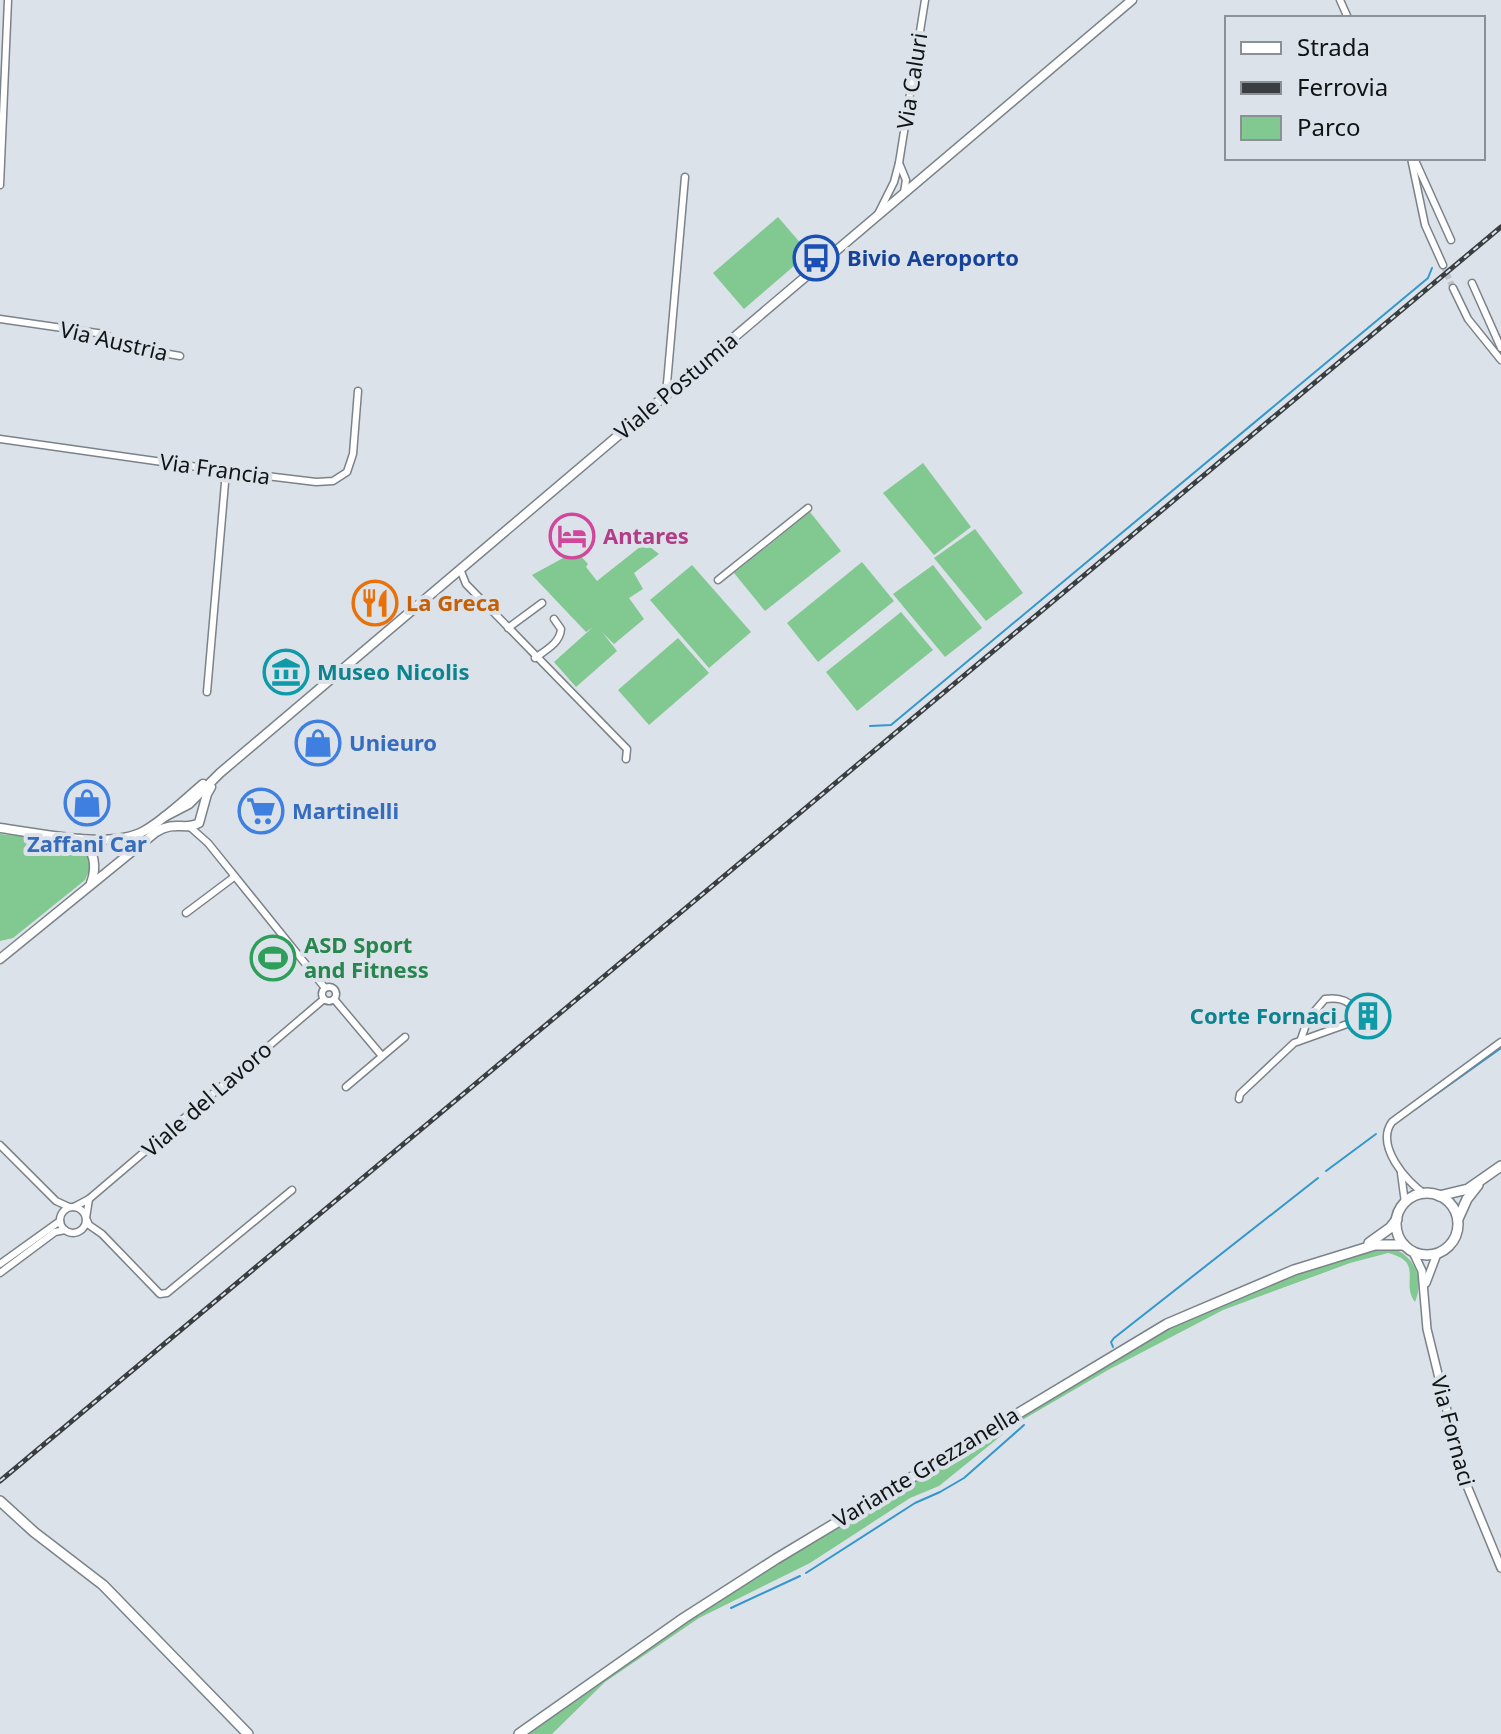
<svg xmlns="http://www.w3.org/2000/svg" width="1501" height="1734" viewBox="0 0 1501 1734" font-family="'Noto Sans',sans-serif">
  <rect width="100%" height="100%" fill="#dbe2e9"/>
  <!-- green -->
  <g fill="#81c891">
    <path d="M778 217 809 253 744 309 713 273Z"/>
    <path d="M923 463 971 527 934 555 883 493Z"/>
    <path d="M810 512 841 551 765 611 734 573Z"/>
    <path d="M975 529 1023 593 986 621 934 558Z"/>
    <path d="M645 543 659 554 634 573 643 589 629 598 644 619 614 644 602 632 617 651 576 687 554 662 593 627 586 632 532 575 576 551 588 564 586 567 597 581Z"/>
    <path d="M862 562 894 601 818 662 787 623Z"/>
    <path d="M692 565 751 632 709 668 650 600Z"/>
    <path d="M933 565 982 628 945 657 893 594Z"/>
    <path d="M901 612 933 650 857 711 826 672Z"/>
    <path d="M678 638 709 673 649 725 618 690Z"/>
    <path d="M0 834 75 842 85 848 91 867 85 880 13 938 0 941Z"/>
    <path d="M1390 1247C1414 1255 1425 1278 1415 1302 1400 1282 1425 1262 1388 1253L1350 1263 1223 1310 1108 1370 1017 1423 939 1486 910 1498 810 1563 699 1618 605 1682 552 1734H525C720 1590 931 1471 1138 1345 1218 1304 1302 1266 1390 1247Z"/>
  </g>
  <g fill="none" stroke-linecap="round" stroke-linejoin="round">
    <!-- stream -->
    <g stroke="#3497cb" stroke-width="2">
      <path d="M870 726 891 725 1428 278 1432 268"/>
      <path d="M1414 1110 1501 1048"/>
      <path d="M1326 1171 1376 1134"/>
      <path d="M1113 1347 1111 1342 1114 1338 1318 1178"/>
      <path d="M806 1573 915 1503 940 1492 964 1478 1024 1425"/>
      <path d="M731 1608 800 1576"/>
    </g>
    <!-- minor-tunnel -->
    <path stroke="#bdc3c9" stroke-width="6" stroke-dasharray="6 3" stroke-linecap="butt" d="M1443 265 1453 288"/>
    <!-- minor casing -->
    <g stroke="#7c8289" stroke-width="9">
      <g id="minor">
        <path d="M1340 0 1348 18"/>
        <path d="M1411 158 1425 225 1443 265"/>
        <path d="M1414 158 1451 240"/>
        <path d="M899 163 906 180 904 192"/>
        <path d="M0 185 8 0"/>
        <path d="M878 214 894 182 899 163 925 0"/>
        <path d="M1472 283 1501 348"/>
        <path d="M1453 288 1468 319 1501 360"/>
        <path d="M0 319 104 334 129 347 180 356"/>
        <path d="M666 395 685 177"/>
        <path d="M0 439 226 471 316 482 333 481 347 472 353 454 358 391"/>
        <path d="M460 569 466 584 627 749 626 759"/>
        <path d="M718 580 808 508"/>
        <path d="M508 628 542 603"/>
        <path d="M535 658C546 650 560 643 561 629L554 619"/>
        <path d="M207 692 226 471"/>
        <path d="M190 827 208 843 325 988"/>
        <path d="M186 913 234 877"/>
        <circle cx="329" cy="994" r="7"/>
        <path d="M334 999 382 1056"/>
        <path d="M346 1087 405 1037"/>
        <path d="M1239 1099 1240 1094 1294 1043 1350 1023 1356 1016C1353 1000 1339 997 1325 999L1308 1019 1301 1039"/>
        <path d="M0 1145 56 1201 69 1207"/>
        <path d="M1401 1173 1405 1203"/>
        <path d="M1425 1194C1406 1182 1375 1145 1392 1122L1501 1042"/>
        <path d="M89 1199 86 1218 89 1225 102 1234 160 1294 167 1293 292 1190"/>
        <path d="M74 1207 89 1199 324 999"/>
        <circle cx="73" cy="1220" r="13"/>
        <path d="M0 1264 60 1221"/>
        <path d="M0 1273 55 1232 65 1230"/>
      </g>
    </g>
    <!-- tertiary casing -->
    <g stroke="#7c8289" stroke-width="10">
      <g id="tertiary">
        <path d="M1413 1252 1422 1271 1427 1329 1463 1476 1501 1568"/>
        <path d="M1426 1283 1437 1254"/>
      </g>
    </g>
    <!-- secondary casing -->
    <g stroke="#7c8289" stroke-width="11">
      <g id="secondary">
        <path d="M164 817 189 804 220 773 1132 0"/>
        <path d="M0 828C39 833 110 850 144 831 165 819 184 800 203 784"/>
        <path d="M80 839C95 850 97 867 91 883"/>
        <path d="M0 959 156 832C175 820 185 831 199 823L207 794 211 787"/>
      </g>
    </g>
    <!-- primary casing -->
    <g stroke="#7c8289" stroke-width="12">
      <g id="primary">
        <circle cx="1427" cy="1224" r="31"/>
        <path d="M1439 1196 1468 1189 1501 1166"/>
        <path d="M1458 1219 1467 1199 1478 1185"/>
        <path d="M1369 1243 1390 1228 1397 1219"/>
        <path d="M0 1501 34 1532 103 1585 248 1734"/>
        <path d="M519 1734 684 1618 776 1559 1167 1324 1294 1270 1375 1245H1404"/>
      </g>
    </g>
    <!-- minor -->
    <use href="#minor" stroke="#fff" stroke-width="6"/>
    <!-- tertiary -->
    <use href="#tertiary" stroke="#fff" stroke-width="7"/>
    <!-- secondary -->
    <use href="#secondary" stroke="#fff" stroke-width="8"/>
    <!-- primary -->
    <use href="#primary" stroke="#fff" stroke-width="9"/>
    <!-- rail casing -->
    <g stroke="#3a3e41" stroke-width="5">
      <path id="rail" d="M0 1481 1501 227"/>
    </g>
    <!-- rail -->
    <use href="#rail" stroke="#dbe2e9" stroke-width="2" stroke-dasharray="6" stroke-linecap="butt"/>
  </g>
  <!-- icons -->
  <defs>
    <g id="bus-ring" transform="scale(2.3)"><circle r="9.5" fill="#dbe2e9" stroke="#1a4fb4" stroke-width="1.5"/><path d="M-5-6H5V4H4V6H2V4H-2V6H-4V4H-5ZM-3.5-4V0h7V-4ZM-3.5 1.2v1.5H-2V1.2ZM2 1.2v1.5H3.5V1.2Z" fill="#1a4fb4"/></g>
    <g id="hotel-ring" transform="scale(2.3)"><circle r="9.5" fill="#dbe2e9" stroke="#d1479c" stroke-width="1.5"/><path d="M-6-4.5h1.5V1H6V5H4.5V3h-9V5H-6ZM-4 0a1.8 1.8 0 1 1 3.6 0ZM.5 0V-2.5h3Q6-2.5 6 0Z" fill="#d1479c"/></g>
    <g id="restaurant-ring" transform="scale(2.3)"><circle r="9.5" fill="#dbe2e9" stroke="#e8710a" stroke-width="1.5"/><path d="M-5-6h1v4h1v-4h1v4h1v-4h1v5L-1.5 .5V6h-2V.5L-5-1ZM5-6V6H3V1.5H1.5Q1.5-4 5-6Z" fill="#e8710a"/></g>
    <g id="museum-ring" transform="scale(2.3)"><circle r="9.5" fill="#dbe2e9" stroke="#0f9aa8" stroke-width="1.5"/><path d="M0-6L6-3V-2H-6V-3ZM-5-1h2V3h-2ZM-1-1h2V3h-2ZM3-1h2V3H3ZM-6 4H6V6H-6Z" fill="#0f9aa8"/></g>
    <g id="shop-ring" transform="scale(2.3)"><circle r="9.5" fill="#dbe2e9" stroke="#3f7fe0" stroke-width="1.5"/><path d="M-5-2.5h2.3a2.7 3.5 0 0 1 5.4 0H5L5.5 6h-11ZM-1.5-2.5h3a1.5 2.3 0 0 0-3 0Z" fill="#3f7fe0"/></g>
    <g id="supermarket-ring" transform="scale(2.3)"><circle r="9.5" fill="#dbe2e9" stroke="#3f7fe0" stroke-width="1.5"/><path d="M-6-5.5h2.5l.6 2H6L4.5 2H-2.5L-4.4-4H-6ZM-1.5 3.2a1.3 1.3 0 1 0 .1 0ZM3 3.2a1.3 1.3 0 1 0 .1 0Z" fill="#3f7fe0"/></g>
    <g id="stadium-ring" transform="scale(2.3)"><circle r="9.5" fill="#dbe2e9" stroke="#2e9e5b" stroke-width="1.5"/><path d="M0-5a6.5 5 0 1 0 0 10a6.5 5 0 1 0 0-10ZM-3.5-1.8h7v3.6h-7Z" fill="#2e9e5b"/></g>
    <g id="building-ring" transform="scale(2.3)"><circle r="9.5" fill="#dbe2e9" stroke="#0f9aa8" stroke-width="1.5"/><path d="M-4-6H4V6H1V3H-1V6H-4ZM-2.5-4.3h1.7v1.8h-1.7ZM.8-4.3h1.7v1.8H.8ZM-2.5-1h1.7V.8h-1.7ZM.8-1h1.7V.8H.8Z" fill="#0f9aa8"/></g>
  </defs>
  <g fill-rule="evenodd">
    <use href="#bus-ring" x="816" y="258"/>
    <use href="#hotel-ring" x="572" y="536"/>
    <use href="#restaurant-ring" x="375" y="603"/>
    <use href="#museum-ring" x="286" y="672"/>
    <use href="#shop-ring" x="318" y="743"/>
    <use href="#shop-ring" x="87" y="803"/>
    <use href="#supermarket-ring" x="261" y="811"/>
    <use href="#stadium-ring" x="273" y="958"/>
    <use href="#building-ring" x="1368" y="1016"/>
  </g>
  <g text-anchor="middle" stroke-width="8" stroke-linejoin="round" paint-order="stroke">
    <!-- street labels -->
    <g font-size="22" fill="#111416" stroke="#dbe2e9">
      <text transform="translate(912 81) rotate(-81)" y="8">Via Caluri</text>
      <text transform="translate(114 341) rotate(13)" y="8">Via Austria</text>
      <text transform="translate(676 386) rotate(-40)" y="8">Viale Postumia</text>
      <text transform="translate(215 469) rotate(8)" y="8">Via Francia</text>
      <text transform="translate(207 1099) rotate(-41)" y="8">Viale del Lavoro</text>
      <text transform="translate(1453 1431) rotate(75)" y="8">Via Fornaci</text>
      <text transform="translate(926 1467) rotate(-31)" y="8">Variante Grezzanella</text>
    </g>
    <!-- transit labels -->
    <g font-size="22" font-weight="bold" fill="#164399" stroke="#dbe2e9" text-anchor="start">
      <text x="847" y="266">Bivio Aeroporto</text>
    </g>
    <!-- hotel labels -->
    <g font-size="22" font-weight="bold" fill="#b23c85" stroke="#dbe2e9" text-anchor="start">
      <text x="603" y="544">Antares</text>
    </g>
    <!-- food labels -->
    <g font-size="22" font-weight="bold" fill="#c56008" stroke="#dbe2e9" text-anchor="start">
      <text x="406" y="611">La Greca</text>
    </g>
    <!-- culture labels -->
    <g font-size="22" font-weight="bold" fill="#0d838f" stroke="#dbe2e9" text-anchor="start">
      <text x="317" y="680">Museo Nicolis</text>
      <text x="1337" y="1024" text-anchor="end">Corte Fornaci</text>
    </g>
    <!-- shop labels -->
    <g font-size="22" font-weight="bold" fill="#366cbe" stroke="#dbe2e9" text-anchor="start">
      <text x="349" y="751">Unieuro</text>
      <text x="292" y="819">Martinelli</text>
      <text x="87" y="852" text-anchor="middle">Zaffani Car</text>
    </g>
    <!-- leisure labels -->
    <g font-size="22" font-weight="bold" fill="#27864d" stroke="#dbe2e9" text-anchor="start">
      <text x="304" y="953">ASD Sport<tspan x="304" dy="25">and Fitness</tspan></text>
    </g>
  </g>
  <!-- legend -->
  <rect x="1225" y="16" width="260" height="144" fill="#dbe2e9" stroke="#8a9095" stroke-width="2"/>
  <rect x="1241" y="42" width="40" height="12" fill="#ffffff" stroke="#8a9095" stroke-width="2"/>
  <text x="1297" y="56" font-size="24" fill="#111416">Strada</text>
  <rect x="1241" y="82" width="40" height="12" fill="#3a3e41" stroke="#8a9095" stroke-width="2"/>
  <text x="1297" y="96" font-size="24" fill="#111416">Ferrovia</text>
  <rect x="1241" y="116" width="40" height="24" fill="#81c891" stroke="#8a9095" stroke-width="2"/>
  <text x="1297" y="136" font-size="24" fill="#111416">Parco</text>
</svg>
